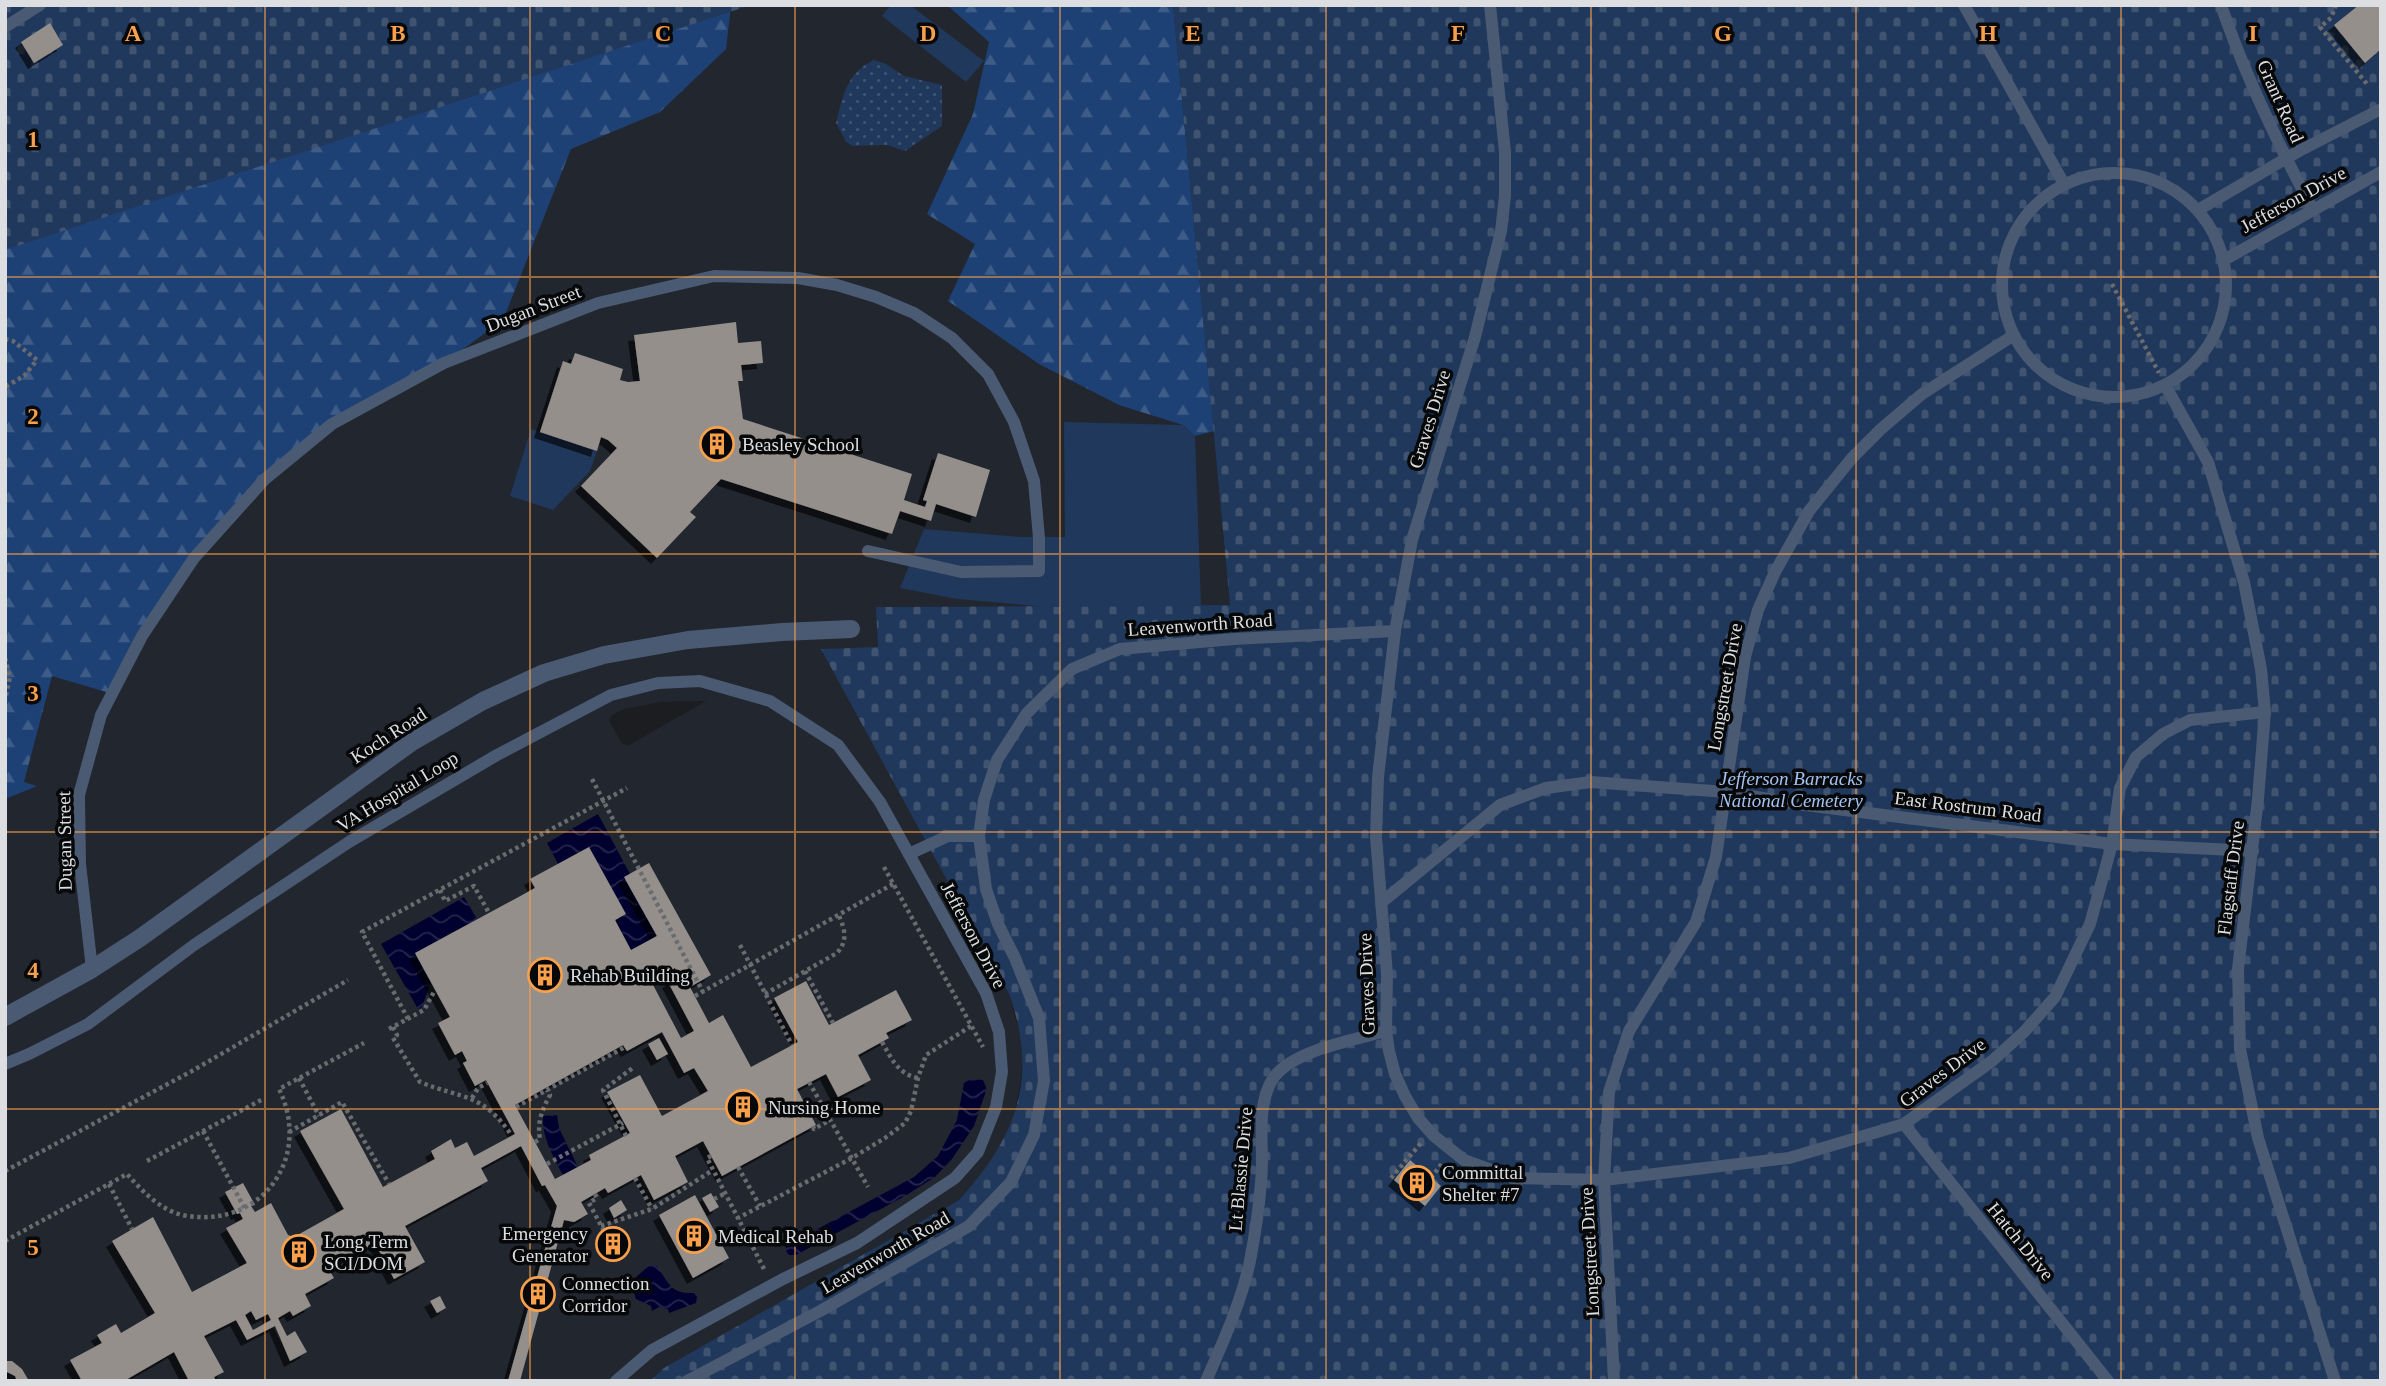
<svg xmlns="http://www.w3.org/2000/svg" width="2386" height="1386" viewBox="0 0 2386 1386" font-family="Georgia,serif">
  <defs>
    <pattern id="forest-firs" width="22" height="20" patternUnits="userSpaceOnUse" patternTransform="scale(1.75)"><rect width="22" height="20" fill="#1e4175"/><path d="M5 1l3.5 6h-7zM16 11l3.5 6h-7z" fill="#3e5c88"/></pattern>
    <pattern id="cemetery-stones" width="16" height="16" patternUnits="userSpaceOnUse" patternTransform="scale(1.75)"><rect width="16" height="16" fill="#20385b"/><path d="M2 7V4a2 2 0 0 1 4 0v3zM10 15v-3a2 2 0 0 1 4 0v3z" fill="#405472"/></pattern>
    <pattern id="park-dots" width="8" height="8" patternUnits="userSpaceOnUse" patternTransform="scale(1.75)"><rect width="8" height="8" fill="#20385b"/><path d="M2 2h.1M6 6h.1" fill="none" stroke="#405472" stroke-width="1.8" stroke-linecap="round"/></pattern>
    <pattern id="water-waves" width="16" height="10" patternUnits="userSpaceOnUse" patternTransform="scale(1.75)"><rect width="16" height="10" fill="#00012f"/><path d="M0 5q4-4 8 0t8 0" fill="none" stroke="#25264d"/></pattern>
    <filter id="shadow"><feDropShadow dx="-6" dy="6" stdDeviation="0" flood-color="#0009"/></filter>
  </defs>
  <rect width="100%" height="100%" fill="#1b1d21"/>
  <!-- built -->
  <path fill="#21262f" d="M751 5H1173L1230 605 877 607 878 648 822 649 1009 994 1021 1038 1023 1060 1021 1080 1013 1122 1003 1142 978 1179 959 1200 665 1368 650 1381H5V250Z"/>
  <!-- forest -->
  <g fill="url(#forest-firs)">
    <path d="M731 5 726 49 660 112 571 149 503 320 444 363 319 430 198 553 113 694 52 676 24 782 37 786 5 799V147Z"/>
    <path d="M947 5H1173L1214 431 1195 436 1183 425 1119 405 1039 364 948 301 975 244 927 214 973 114 989 42Z"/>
  </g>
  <!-- cemetery -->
  <g fill="url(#cemetery-stones)">
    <path d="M5 5H751L5 250Z"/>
    <path d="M1173 5H2381V1381H650L664 1368 959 1200C1017 1137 1039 1077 1009 994L821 649 878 647 876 607 1230 605Z"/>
  </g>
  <!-- park -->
  <path fill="url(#park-dots)" d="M874 60 886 64 904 76 942 85V126L905 151 887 145 853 146 846 142 836 123C843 96 847 72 874 60Z"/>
  <!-- pitch -->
  <g fill="#20385b">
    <path d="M891 5H910L984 61 966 82 882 16Z"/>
    <path d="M1064 422 1183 425 1195 436 1201 606 1048 607 957 599 900 588 924 529 1021 537H1065Z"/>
    <path d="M531 429 597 451 590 471 553 510 510 496Z"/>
  </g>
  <!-- water -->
  <g fill="url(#water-waves)">
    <path d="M598 814 630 874 625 878 657 936 631 950 615 920 625 914 589 847 558 864 547 843Z"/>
    <path d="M464 897 477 919 415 953 431 982 422 1007 418 1009 381 944Z"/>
    <path d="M971 1079 983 1080 986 1087 985 1094 974 1126 952 1159 935 1177 905 1196 796 1255H789L786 1251V1246L914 1177 938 1156 957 1120 964 1083Z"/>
    <path d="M557 1115 559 1128 578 1167 563 1175C553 1156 542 1138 543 1116Z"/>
    <path d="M649 1265 657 1266C669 1284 671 1294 694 1293L697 1297 696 1303 669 1313 668 1309 659 1307 652 1311 651 1306 636 1299 632 1287 629 1284Z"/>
  </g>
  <!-- pier -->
  <path fill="#1b1d21" d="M706 701 629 745 622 744 609 720 612 715 624 709 661 702Z"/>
  <!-- building -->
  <g fill="#948f8b" fill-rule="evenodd" filter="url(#shadow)">
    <path d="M2359 5H2381V49L2365 63 2334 25Z"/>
    <path d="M50 23 63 45 34 63 21 42Z"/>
    <path d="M736 322 738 343 761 341 763 363 741 365 743 381H738L743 419 912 474 904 500 925 507 927 501 923 500 938 453 990 470 976 517 936 504 931 521 900 511 892 534 721 479 690 512 696 517 657 558 581 486 617 448 608 440 601 437 597 451 540 432 563 361 571 364 575 353 623 369 620 380 628 382 640 381 634 335Z"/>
    <path d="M589 847 626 914 615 920 631 950 657 936 624 877 649 863 711 975 690 987 709 1023 723 1015 751 1067 798 1042 774 998 806 981 829 1025 896 990 912 1020 886 1033 889 1038 858 1055 871 1080 838 1097 826 1074 797 1089 816 1125 722 1176 703 1141 675 1156 688 1182 654 1200 641 1175 608 1193 605 1188 581 1202 588 1214 574 1222 564 1220 520 1381H508L557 1206 545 1185 542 1186 521 1146 481 1168 488 1181 405 1226 425 1262 394 1279 375 1243 328 1268 334 1278 305 1294 311 1306 293 1316 290 1311 278 1318 287 1336 295 1331 307 1352 290 1361 275 1326 247 1340 236 1320 204 1336 224 1372 214 1377 216 1381H189L174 1352 124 1381H82L70 1360 102 1343 97 1335 116 1324 121 1333 155 1313 112 1241 153 1217 192 1292 247 1263 226 1228 243 1219 240 1213 237 1214 225 1192 243 1183 255 1205 251 1206 255 1212 271 1203 288 1235 294 1237 344 1209 300 1131 341 1109 383 1187 435 1159 431 1151 451 1139 455 1148 467 1142 474 1156 515 1134 486 1080 475 1086 463 1063 467 1061 462 1051 455 1055 438 1023 450 1017 415 953 535 888 530 879ZM675 968 680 976 668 982 694 1031 681 1038 651 981ZM662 1032 684 1073 694 1068 708 1091 662 1116 640 1075 607 1092 630 1133 589 1155 591 1160 555 1179 515 1105 623 1045 627 1051ZM251 1311 256 1320 268 1314 271 1320 253 1330 245 1315Z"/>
    <path d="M659 1038 668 1054 657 1060 648 1044Z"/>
    <path d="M1410 1160 1441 1186 1425 1206 1394 1180Z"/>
    <path d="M711 1193 719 1207 710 1212 702 1198Z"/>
    <path d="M695 1195 729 1258 693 1278 659 1215Z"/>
    <path d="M621 1200 627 1210 614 1218 609 1208Z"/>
    <path d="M613 1232 622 1250 612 1255 603 1237Z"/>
    <path d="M440 1296 446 1308 437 1313 430 1301Z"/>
    <path d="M5 1361H12L22 1369 29 1381H17L15 1376 5 1371Z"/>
  </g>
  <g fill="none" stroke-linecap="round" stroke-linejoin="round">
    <!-- path -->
    <g stroke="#696b6e" stroke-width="4.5" stroke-dasharray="3.5 3.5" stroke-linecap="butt">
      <path d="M2336 5 2331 18 2320 27 2367 84"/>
      <path d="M2112 284 2159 373"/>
      <path d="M5 339 13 341 37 360 24 376 5 387"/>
      <path d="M5 658 10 677 5 700"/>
      <path d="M592 779 703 992"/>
      <path d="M884 867 983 1047"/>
      <path d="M440 890 445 901 474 886 489 913"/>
      <path d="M740 945 792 1045"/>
      <path d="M805 971 833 1023"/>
      <path d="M765 994 837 953C848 941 845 929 839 916"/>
      <path d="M695 996 893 884"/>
      <path d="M408 1019 362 932 627 788"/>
      <path d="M393 1027 397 1035 393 1038 420 1082C464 1100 482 1092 512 1136"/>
      <path d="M389 1029 424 1010 435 990"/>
      <path d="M882 1042C891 1058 898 1074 918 1078"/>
      <path d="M299 1078 319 1116"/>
      <path d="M809 1082 868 1187"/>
      <path d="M472 1098 478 1088 487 1083"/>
      <path d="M516 1107 625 1047"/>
      <path d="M813 1126 814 1129 830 1120"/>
      <path d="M203 1131 245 1209"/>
      <path d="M289 1132 342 1102 389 1184"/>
      <path d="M626 1136 603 1090 634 1067"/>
      <path d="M535 1142 540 1139C537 1122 542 1110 550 1095L547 1090"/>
      <path d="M711 1156 707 1158 738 1218"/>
      <path d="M147 1161 263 1099"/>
      <path d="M738 1167 760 1206"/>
      <path d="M5 1171 192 1071 348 980"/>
      <path d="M635 1178 652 1209"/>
      <path d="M1391 1178 1421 1143"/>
      <path d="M1431 1178 1443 1162"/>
      <path d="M109 1184 132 1229"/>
      <path d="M595 1194 597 1198 589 1203 606 1235"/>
      <path d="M714 1199 726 1193"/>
      <path d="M601 1226 652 1209 713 1170"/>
      <path d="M5 1241 127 1174C143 1192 163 1213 188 1216 264 1227 312 1156 279 1089L364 1043"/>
      <path d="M764 1269 738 1218 852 1158 885 1138 905 1123 911 1111 918 1078 926 1055 971 1026"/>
    </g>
    <!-- service -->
    <g stroke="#4a5a72" stroke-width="12">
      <path d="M1490 5 1505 152V196L1501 231 1475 337 1412 540 1395 631 1378 777 1376 837 1387 974 1386 1031 1389 1051 1395 1074 1405 1096 1418 1118 1434 1136 1464 1160 1513 1178 1604 1180 1789 1158 1904 1124 1992 1061 2024 1032 2055 997 2090 924 2112 844 2120 788 2136 757 2163 734 2190 720 2265 712"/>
      <path d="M1964 5 2064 184"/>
      <path d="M2221 5C2245 76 2278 144 2313 210"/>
      <path d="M5 27 40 5"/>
      <circle cx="2114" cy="285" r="112"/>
      <path d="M2198 210 2299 151 2381 109"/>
      <path d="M2224 260 2381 172"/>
      <path d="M2165 385 2208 462 2244 582 2261 669 2265 712 2258 799 2238 969 2240 1049 2258 1138 2335 1381"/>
      <path d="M909 854 948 836H979"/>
      <path d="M1382 902 1500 805 1546 788 1591 782 1726 792 1805 805 2112 844 2253 851"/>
      <path d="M92 969 80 864 79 795 101 715 142 636 194 558 265 479 332 424 444 363 598 303 714 276 798 278 837 285 876 297 914 313 952 338 988 374 1014 422 1034 481 1039 538V571L961 572 868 551"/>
      <path d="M5 1064 29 1054 88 1024 194 945 349 842 497 755 611 695 658 683 700 681 770 701 838 745 880 802 986 993 999 1032 1002 1072 996 1107 978 1152 955 1178 857 1243 783 1279 652 1350 616 1381"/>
      <path d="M1904 1124 2108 1381"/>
      <path d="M687 1381 822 1310 969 1226 1011 1182 1034 1135 1044 1081 1039 1018 1015 958 998 924 986 889 979 836 984 800 997 760 1027 713 1072 669 1120 649 1234 639 1395 631"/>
      <path d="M1206 1381C1223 1342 1241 1303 1250 1261 1255 1235 1259 1208 1261 1182 1265 1149 1254 1106 1274 1077 1294 1050 1354 1040 1386 1031"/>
      <path d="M1614 1381 1604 1180 1609 1092 1629 1031 1696 922 1716 857 1745 657 1758 610 1775 572 1809 511 1852 458 1881 429 1922 394 2014 335"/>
    </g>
    <!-- minor -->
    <path stroke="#4a5a72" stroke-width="18" d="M5 1017 92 969 140 938 412 742 483 701 544 673 604 655 688 640 782 632 851 629"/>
    <!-- path-bridge -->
    <path stroke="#696b6e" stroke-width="4.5" stroke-dasharray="3.5 3.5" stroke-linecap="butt" d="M547 1164 623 1123"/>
  </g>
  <!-- grid -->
  <path fill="none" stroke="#f9a04c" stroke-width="2" stroke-opacity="0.55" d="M265 5V1381M530 5V1381M795 5V1381M1060 5V1381M1326 5V1381M1591 5V1381M1856 5V1381M2121 5V1381M5 277H2381M5 554H2381M5 832H2381M5 1109H2381"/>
  <!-- icons -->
  <defs>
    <g id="building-ring" transform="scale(1.75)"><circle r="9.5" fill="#070809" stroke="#f9a04c" stroke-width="1.5"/><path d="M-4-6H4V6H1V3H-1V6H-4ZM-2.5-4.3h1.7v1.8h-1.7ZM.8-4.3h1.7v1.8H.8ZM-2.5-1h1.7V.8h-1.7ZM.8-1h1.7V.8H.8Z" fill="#f9a04c"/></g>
  </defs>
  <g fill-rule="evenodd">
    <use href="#building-ring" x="717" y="444"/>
    <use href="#building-ring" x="545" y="975"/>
    <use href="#building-ring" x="743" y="1107"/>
    <use href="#building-ring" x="1417" y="1183"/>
    <use href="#building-ring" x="694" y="1236"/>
    <use href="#building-ring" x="613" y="1244"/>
    <use href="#building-ring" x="299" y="1252"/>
    <use href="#building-ring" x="538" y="1294"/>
  </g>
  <g text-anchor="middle" stroke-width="7" stroke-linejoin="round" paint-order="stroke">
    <!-- street labels -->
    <g font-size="19" fill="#dddee1" stroke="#070809">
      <text transform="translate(2281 101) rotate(66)" y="7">Grant Road</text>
      <text transform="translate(2293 199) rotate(-29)" y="7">Jefferson Drive</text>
      <text transform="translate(533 308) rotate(-21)" y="7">Dugan Street</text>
      <text transform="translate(1429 419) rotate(-73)" y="7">Graves Drive</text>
      <text transform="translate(1200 624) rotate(-4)" y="7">Leavenworth Road</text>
      <text transform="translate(1724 687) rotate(-80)" y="7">Longstreet Drive</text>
      <text transform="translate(388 735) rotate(-33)" y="7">Koch Road</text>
      <text transform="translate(397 791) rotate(-31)" y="7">VA Hospital Loop</text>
      <text transform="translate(1968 806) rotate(7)" y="7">East Rostrum Road</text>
      <text transform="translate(64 841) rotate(-91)" y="7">Dugan Street</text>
      <text transform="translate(2230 878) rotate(-83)" y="7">Flagstaff Drive</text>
      <text transform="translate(974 935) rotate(62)" y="7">Jefferson Drive</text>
      <text transform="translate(1366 984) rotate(-92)" y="7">Graves Drive</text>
      <text transform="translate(1942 1072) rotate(-37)" y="7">Graves Drive</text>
      <text transform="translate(1240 1169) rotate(-85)" y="7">Lt Blassie Drive</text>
      <text transform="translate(2021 1241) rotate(51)" y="7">Hatch Drive</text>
      <text transform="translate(885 1252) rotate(-30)" y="7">Leavenworth Road</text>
      <text transform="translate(1589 1252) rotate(-93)" y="7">Longstreet Drive</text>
    </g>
    <!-- poi labels -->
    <g font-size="19" fill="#dddee1" stroke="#070809" text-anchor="start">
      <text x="742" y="451">Beasley School</text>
      <text x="570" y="982">Rehab Building</text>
      <text x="768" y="1114">Nursing Home</text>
      <text x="1442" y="1179">Committal<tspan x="1442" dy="22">Shelter #7</tspan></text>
      <text x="588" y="1240" text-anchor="end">Emergency<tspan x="588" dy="22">Generator</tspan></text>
      <text x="718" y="1243">Medical Rehab</text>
      <text x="324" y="1248">Long Term<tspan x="324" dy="22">SCI/DOM</tspan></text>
      <text x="562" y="1290">Connection<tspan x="562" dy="22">Corridor</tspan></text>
    </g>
    <!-- park labels -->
    <g font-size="19" font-style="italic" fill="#a2c2f2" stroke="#070809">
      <text x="1791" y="785">Jefferson Barracks<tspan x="1791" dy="22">National Cemetery</tspan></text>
    </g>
  </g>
  <g font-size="23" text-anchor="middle" font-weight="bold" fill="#f9a04c" stroke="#070809" stroke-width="7" stroke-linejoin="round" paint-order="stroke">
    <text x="133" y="41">A</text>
    <text x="398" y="41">B</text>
    <text x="663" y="41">C</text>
    <text x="928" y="41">D</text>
    <text x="1193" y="41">E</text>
    <text x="1458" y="41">F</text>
    <text x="1723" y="41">G</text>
    <text x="1988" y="41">H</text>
    <text x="2253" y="41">I</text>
    <text x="33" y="147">1</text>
    <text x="33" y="424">2</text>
    <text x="33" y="701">3</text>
    <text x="33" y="978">4</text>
    <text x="33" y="1255">5</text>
  </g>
  <!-- border -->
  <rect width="2386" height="1386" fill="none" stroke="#dddee1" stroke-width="14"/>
</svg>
